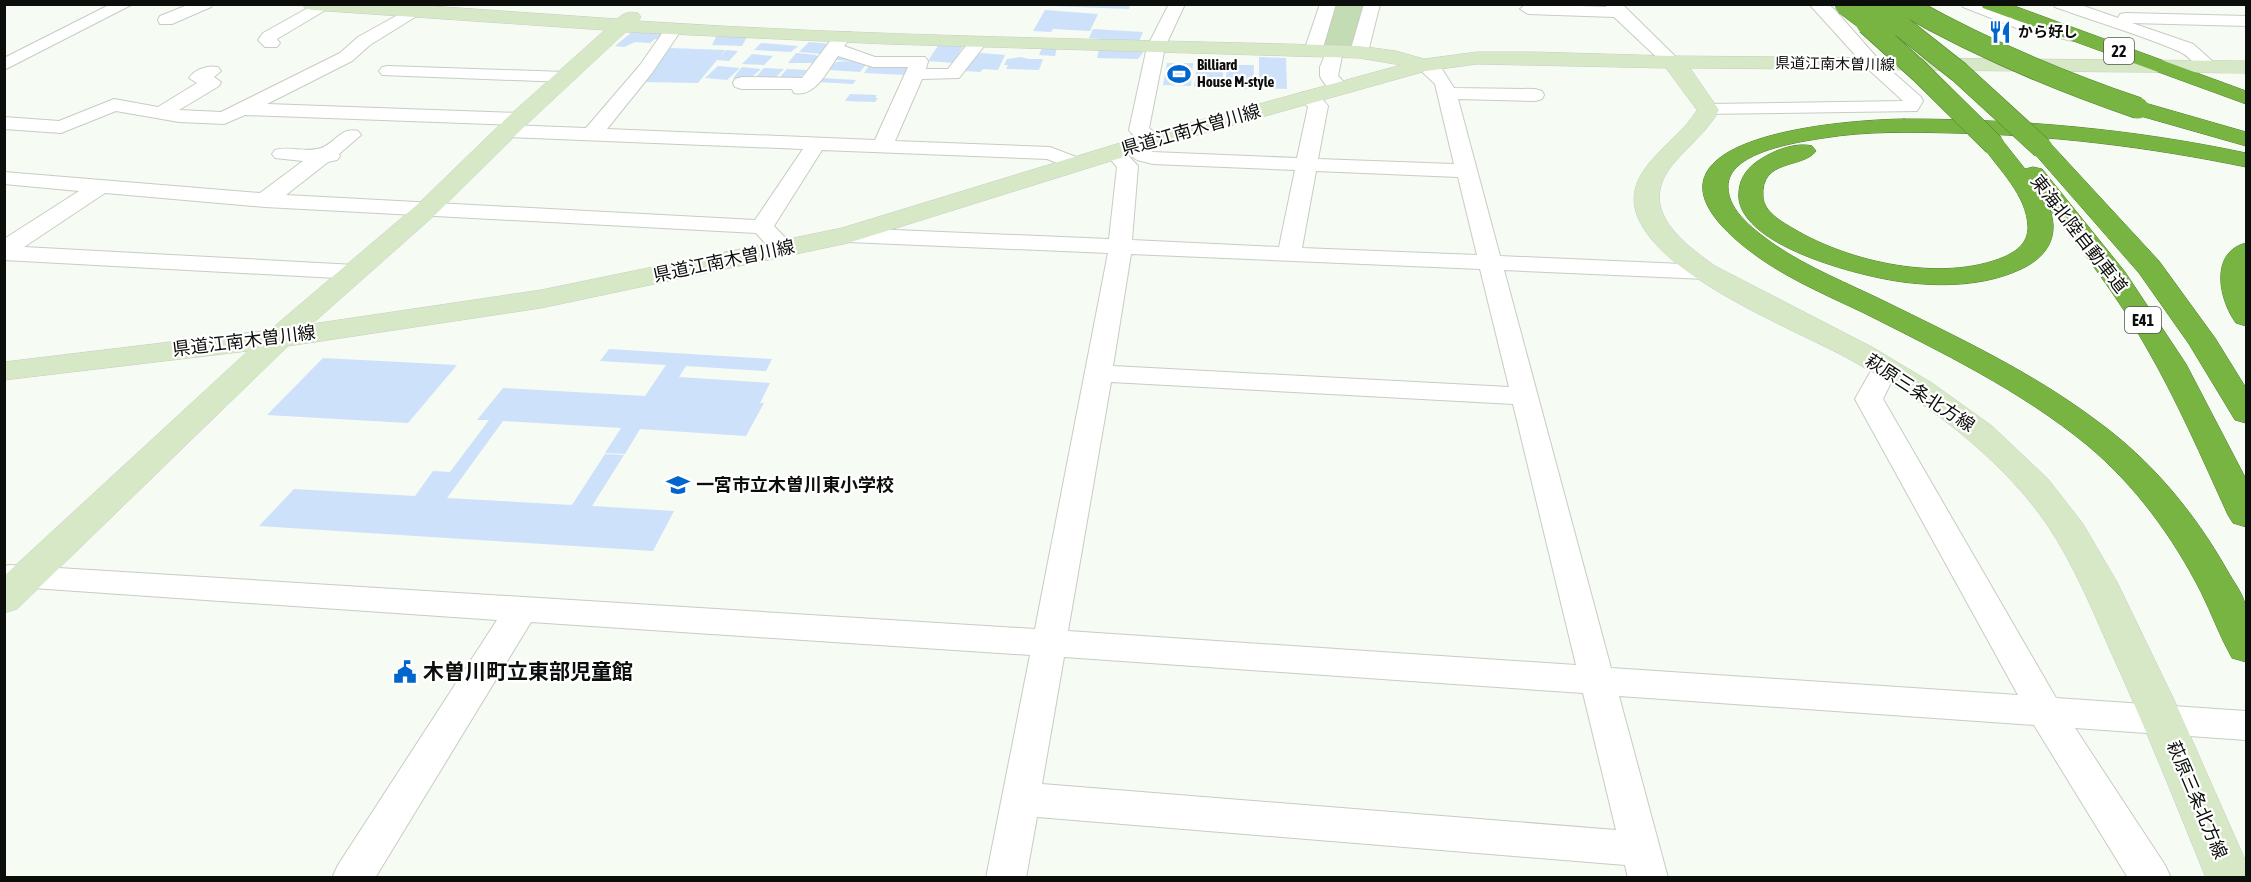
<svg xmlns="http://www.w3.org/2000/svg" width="2251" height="882" viewBox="0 0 2251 882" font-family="'Asap Condensed','Noto Sans JP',sans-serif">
  <rect width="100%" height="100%" fill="#f6fbf3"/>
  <!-- green -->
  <path fill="#c4dcb4" d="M1335 5H1370L1359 52 1321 51Z"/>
  <!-- building -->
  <g fill="#cee1fa">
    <path d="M1051 4H1130L1129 9 1051 6Z"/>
    <path d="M1045 10 1098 14 1090 31 1053 29 1051 32 1033 31Z"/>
    <path d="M1093 29 1143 32 1139 42 1089 38Z"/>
    <path d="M632 32 662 33 669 34 662 40 655 39 650 43 635 42 624 47 615 46Z"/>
    <path d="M716 37H747L742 46 712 45Z"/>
    <path d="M809 42 833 44 824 54 799 52Z"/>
    <path d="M761 43 798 46 791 52 754 50Z"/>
    <path d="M939 44 964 45 953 63 928 61Z"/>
    <path d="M670 48 725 50 719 58 726 50 738 51 729 61 717 60 698 83 641 82Z"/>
    <path d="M1042 48H1057L1055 56 1039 55Z"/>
    <path d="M1099 50 1140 51 1143 53 1138 59 1097 58Z"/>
    <path d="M796 53 817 55 816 56H821L815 63H788Z"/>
    <path d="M840 53 868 62 860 72 829 70 836 62 851 61 835 60Z"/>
    <path d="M980 53 1005 55 998 70 983 69 980 72 964 71Z"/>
    <path d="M752 54 773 56 764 65 742 64Z"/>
    <path d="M1021 57 1029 59H1043L1039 70 1006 69 1008 65H1004L1007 59Z"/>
    <path d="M1259 57 1286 58 1287 89 1259 88Z"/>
    <path d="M871 63 912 66 906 75 864 73Z"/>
    <path d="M1167 63H1193L1191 86 1163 85Z"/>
    <path d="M1197 64H1224L1222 88 1194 87Z"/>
    <path d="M1227 65H1254L1253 89 1225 88Z"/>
    <path d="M718 66 740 68 727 80 705 78Z"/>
    <path d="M742 67 761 69 752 77H747L743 80 733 78Z"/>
    <path d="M764 68 784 69 775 78 753 80Z"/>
    <path d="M787 69 807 70 798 80 778 79Z"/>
    <path d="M821 78 856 80 853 84 818 82Z"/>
    <path d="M850 94 877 95 875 98H878L875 102 845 101Z"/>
    <path d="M609 349 772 359 766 371 686 366 679 377 770 383 760 403H764L746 436 640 429 625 454 605 453 621 428 503 421 447 498 572 505 605 454 624 455 592 506 674 511 653 551 259 526 294 489 415 496 433 471 450 472 489 420H477L503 388 645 396 666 365 600 361Z"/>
    <path d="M323 358 457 365 408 423 267 415Z"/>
  </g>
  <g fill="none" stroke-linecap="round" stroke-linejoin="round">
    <!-- street casing -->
    <g stroke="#c7ccc4" stroke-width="2">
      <g id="street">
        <path d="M111 4H133L4 70V58Z"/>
        <path d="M190 4H213L211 7 172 24H160L158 20 160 16Z"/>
        <path d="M315 4 334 5 277 39 280 43 277 47H265L258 40 263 33Z"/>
        <path d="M1169 4H1185L1165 47 1149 128 1164 140 1161 144C1149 147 1136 140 1129 130L1147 47Z"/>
        <path d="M1320 4H1336L1322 51 1319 55H1307L1304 51Z"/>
        <path d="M1364 4H1380L1368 52 1365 56H1353L1350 52Z"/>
        <path d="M1526 4 1607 7 1605 4H1622L1681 62 1678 66H1666L1614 17 1528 14 1520 9Z"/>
        <path d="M1809 4H1828L1834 9 1879 60 1921 97 1923 101 1917 111 1701 114 1698 110 1701 106 1708 104 1903 101 1867 68Z"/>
        <path d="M1961 4H1985L2030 21 2079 32 2082 36 2079 40 2073 41 2019 29 1963 7Z"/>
        <path d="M2053 4H2078L2118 18 2120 14 2126 13 2246 16V26L2132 23 2193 44 2219 67 2216 71C2199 75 2192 56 2178 51 2138 34 2096 22 2055 7Z"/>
        <path d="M414 6 422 11 420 14 370 45 352 61 267 104 519 113 526 115 529 119 526 123 519 125 245 115 224 124 179 122 116 111 61 133 4 129V117L59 121 114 99 158 107 197 83 189 78C195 69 208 65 218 67L221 71 214 77 221 82 219 86 179 110 221 112 340 53 358 37Z"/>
        <path d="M674 24 680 25 682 29 652 73 607 129 875 140 908 67H873L838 56C828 70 815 98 794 93L792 89H742L735 87 733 83 735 79 742 77 802 78 837 32H849L852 36 844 46 875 57H925L928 61 926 69H948L973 37H985L988 41 959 78 922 79 895 141 1050 147 1084 160 1087 164 1084 168 1077 170 1070 168 1047 159 822 150 774 226 796 249 792 254C775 258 767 245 756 233L265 207 105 193 24 247 355 265 363 267 367 272 363 277 355 279 4 260V239L79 191 4 184V172L260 193 303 161 275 158 272 154 275 150C289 146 303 152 317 149 334 147 339 126 358 131L361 135 339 154 340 156 337 160 328 162 286 195 755 220 803 149 507 137 500 135 497 131 500 127 507 125 586 128 640 65 668 25Z"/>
        <path d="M1334 46 1340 47 1343 51 1338 76 1349 87 1347 91C1334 94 1325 87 1320 76V67L1328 47Z"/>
        <path d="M1424 60 1442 69 1454 88 1535 89 1542 91 1544 95 1542 99 1535 101 1458 99 1500 256 1705 265 1713 267 1717 272 1713 277 1705 279 1504 270 1611 668 2018 695 1855 399 1876 362 1885 360 1894 362 1898 368 1883 399 2056 698 2246 711V740L2075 728 2165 865 2171 878H2128L2034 725 1619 696 1668 878H1628L1625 865 1037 817 1026 878H986L1030 655 531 622 375 878H332L338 865 497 620 4 586V566L10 565 1035 629 1108 253 848 242 840 240 837 235 840 230 848 228 1109 239 1117 167 1105 153 1108 149 1115 147 1125 151 1122 147 1125 143 1132 141 1153 152 1297 158 1308 107 1298 97 1300 93C1312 90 1321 96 1328 106L1318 159 1454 164 1435 84 1415 65 1418 61ZM1125 152 1137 160 1153 164 1295 170 1279 247 1132 240 1138 166ZM1316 171 1458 177 1477 255 1302 248ZM1131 254 1480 269 1509 387 1113 366ZM1111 382 1513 404 1576 665 1068 631ZM1064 657 1583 693 1616 830 1042 784Z"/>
        <path d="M388 66 565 72 571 73 574 77 571 81 565 82 382 75 379 71 382 67Z"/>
      </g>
    </g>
    <!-- secondary casing -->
    <g stroke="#c7ccc4" stroke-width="1">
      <path id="secondary" d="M303 4H402L617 19C624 13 628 11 638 13L641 17 638 21C878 37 1119 39 1359 46L1396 51 1424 59 1477 52H1534L1672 56 2246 61V73L1690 68 1719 110C1708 131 1689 145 1674 163 1636 207 1680 241 1715 266L1872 347 1932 383 1992 426 2048 479 2083 524 2117 582 2177 706 2246 862V878H2206C2175 802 2145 726 2111 652 2092 609 2074 565 2048 526 2027 495 2000 467 1971 442 1934 410 1893 384 1851 360 1792 328 1670 281 1640 222 1615 172 1676 146 1697 110L1666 68 1477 64 1426 71 1162 145 848 243 541 308 288 346 17 609 4 613V576L248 351 4 380V362L270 330 418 204 511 114 605 30 312 10 305 8ZM626 32 886 44 1359 58 1401 65 1146 135 842 228 541 290 312 324 436 214 527 124Z"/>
    </g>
    <!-- highway casing -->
    <g stroke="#527a2f" stroke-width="1">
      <g id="highway">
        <path d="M1981 4H2009L2246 91V104L1983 8Z"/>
        <path d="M2138 101 2246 132V146L2130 113 2127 108 2130 103Z"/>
        <path d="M1904 119C2020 119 2133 129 2246 153V167C2149 147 2051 135 1952 133 1910 132 1866 131 1824 138 1798 142 1727 152 1728 187 1728 212 1757 232 1775 245 1809 268 1847 283 1884 301 1957 337 2032 372 2097 421 2151 460 2194 512 2227 570 2233 581 2242 592 2245 604 2251 620 2246 645 2246 662L2232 658C2220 637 2212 614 2201 592 2173 537 2135 485 2087 445 2020 390 1941 352 1864 313 1824 294 1781 276 1746 248 1609 139 1835 120 1904 119Z"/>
        <path d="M1994 138 2002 140 2025 169 2033 167 2042 169 2125 272 2186 364 2246 479V527L2233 523 2228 515C2202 458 2177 400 2145 345 2118 297 2084 253 2050 210 2060 238 2045 259 2019 270 1984 286 1941 287 1903 282 1863 277 1732 245 1739 191 1740 177 1749 166 1761 159 1775 150 1796 142 1812 146L1816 151C1803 169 1760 158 1763 197 1764 212 1782 222 1794 229 1849 262 1942 283 2004 257 2017 251 2028 243 2028 227 2027 195 1999 170 1982 145L1986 140Z"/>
        <path d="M2042 141 2050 143 2159 261 2215 338 2246 388V423L2235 420 2189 344 2139 273 2034 153 2030 148 2034 143Z"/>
        <path d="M2246 243V326L2236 323C2219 300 2209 252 2246 243Z"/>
      </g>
    </g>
    <!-- street -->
    <use href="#street" fill="#fff" fill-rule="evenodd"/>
    <!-- secondary -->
    <use href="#secondary" fill="#d6e8c6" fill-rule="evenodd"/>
    <!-- highway -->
    <use href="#highway" fill="#78b442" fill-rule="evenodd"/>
    <!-- highway-bridge casing -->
    <g stroke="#527a2f" stroke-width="22" stroke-linecap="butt">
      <g id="highway-bridge">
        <path d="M1845 4 1885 34"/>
        <path d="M1873 4 1959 72 2042 148"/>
        <path d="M1903 4C1978 47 2056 80 2138 108"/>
        <path d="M1867 24 1920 72 1994 145"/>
      </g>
    </g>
    <!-- highway-bridge -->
    <use href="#highway-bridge" stroke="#78b442" stroke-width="21"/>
  </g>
  <!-- icons -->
  <defs>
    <g id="restaurant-bare" transform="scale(1.8)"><path d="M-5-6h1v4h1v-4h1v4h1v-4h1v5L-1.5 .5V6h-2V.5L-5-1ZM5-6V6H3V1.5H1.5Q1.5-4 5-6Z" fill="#0066ce" stroke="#fff" stroke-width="2.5" paint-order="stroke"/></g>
    <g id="stadium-bare" transform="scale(1.8)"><path d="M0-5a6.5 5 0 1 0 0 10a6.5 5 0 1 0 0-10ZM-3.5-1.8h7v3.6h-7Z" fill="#0066ce" stroke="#fff" stroke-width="2.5" paint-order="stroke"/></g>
    <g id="school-bare" transform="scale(1.8)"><path d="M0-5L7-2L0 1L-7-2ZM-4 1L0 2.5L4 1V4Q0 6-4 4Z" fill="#0066ce" stroke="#fff" stroke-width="2.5" paint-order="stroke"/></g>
    <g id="civic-bare" transform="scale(1.8)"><path d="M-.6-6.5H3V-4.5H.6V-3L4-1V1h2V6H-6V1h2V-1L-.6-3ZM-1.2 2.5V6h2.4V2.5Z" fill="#0066ce" stroke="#fff" stroke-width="2.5" paint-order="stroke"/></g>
  </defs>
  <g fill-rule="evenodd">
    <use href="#restaurant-bare" x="2000" y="32"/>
    <use href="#stadium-bare" x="1179" y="74"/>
    <use href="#school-bare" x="678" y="485"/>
    <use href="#civic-bare" x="405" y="672"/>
  </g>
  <g text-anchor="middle" stroke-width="4.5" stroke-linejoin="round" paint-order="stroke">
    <!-- far-poi labels -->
    <g font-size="15" font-weight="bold" fill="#0c0e0b" stroke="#fff" text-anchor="start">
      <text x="2018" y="37">から好し</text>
      <text x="1197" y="70">Billiard<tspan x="1197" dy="17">House M-style</tspan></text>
    </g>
    <!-- far-street labels -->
    <g font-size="15" fill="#0c0e0b" stroke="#fff">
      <text transform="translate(1835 64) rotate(1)" y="5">県道江南木曽川線</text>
    </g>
    <!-- shield labels -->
    <g fill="#fff" stroke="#555654" stroke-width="1.5">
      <rect x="2104" y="38" width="30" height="26" rx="4.5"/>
      <rect x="2125" y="307" width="36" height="26" rx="4.5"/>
    </g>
    <g font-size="16" font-weight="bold" fill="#0c0e0b">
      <text x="2119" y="57">22</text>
      <text x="2143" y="326">E41</text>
    </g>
    <!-- street labels -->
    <g font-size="18" fill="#0c0e0b" stroke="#fff">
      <text transform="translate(1191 130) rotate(-16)" y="6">県道江南木曽川線</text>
      <text transform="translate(2079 234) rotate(52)" y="6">東海北陸自動車道</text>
      <text transform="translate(724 261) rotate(-12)" y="6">県道江南木曽川線</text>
      <text transform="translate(244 341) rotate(-7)" y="6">県道江南木曽川線</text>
      <text transform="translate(1920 393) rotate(33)" y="6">萩原三条北方線</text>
      <text transform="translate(2197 800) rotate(67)" y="6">萩原三条北方線</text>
    </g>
    <!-- poi labels -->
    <g font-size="18" font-weight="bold" fill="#0c0e0b" stroke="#fff" text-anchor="start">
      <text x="696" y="491">一宮市立木曽川東小学校</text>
    </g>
    <!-- near-poi labels -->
    <g font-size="21" font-weight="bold" fill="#0c0e0b" stroke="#fff" text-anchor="start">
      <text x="423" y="679">木曽川町立東部児童館</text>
    </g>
  </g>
  <!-- border -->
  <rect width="2251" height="882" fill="none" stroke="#0c0e0b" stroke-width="12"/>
</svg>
